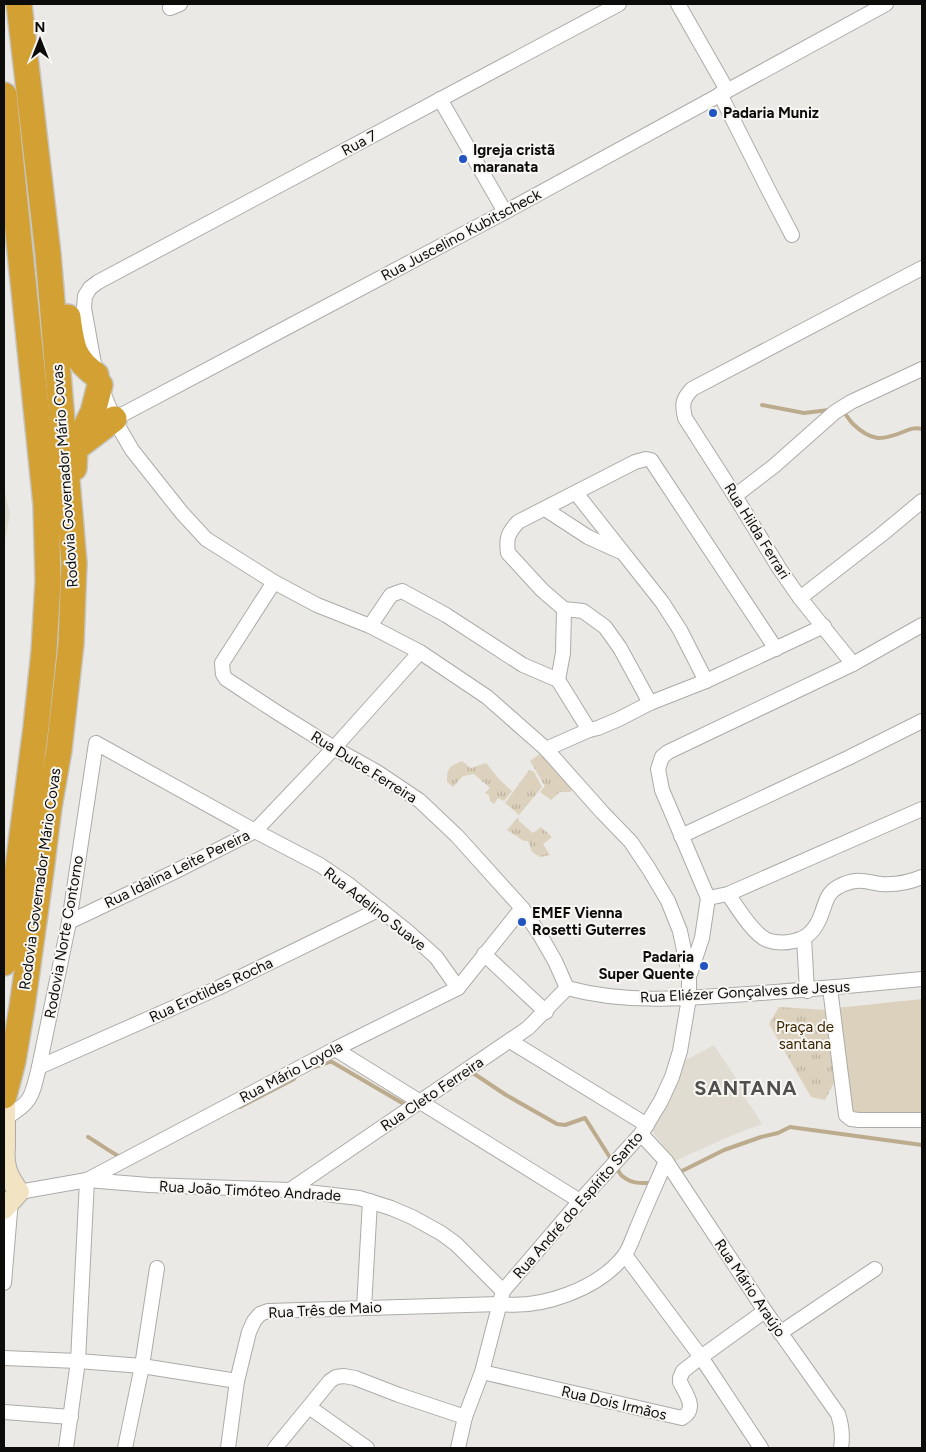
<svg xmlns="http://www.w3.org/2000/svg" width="926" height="1452" viewBox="0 0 926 1452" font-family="Figtree,sans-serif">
  <defs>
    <pattern id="park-tufts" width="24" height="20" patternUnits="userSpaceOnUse" patternTransform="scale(1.25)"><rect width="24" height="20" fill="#dcd1bc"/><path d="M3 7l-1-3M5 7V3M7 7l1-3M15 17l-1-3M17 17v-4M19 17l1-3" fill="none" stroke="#bcb2a0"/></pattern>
  </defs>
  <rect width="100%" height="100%" fill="#ebe9e6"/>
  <!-- built -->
  <g fill="#e1dcd2">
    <path d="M4 487 10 515 4 544Z"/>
    <path d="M714 1045 743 1089 741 1091 762 1124 728 1137 675 1161 652 1131 669 1101 680 1063Z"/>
  </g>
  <!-- grass -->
  <path fill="#dcd1bc" d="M922 999V1115L847 1122 836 1008Z"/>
  <!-- park -->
  <g fill="url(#park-tufts)">
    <path d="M541 753C549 766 561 776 571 787V792H560L551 800 540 792 545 786 530 761Z"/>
    <path d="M462 761 471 768 486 763 498 778 512 791 504 801 498 798 494 804 490 801 489 795 485 793 490 788 474 774 463 776 453 787 447 782C447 767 449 767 462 761Z"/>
    <path d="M529 770 534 772 542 787 519 815 505 803Z"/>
    <path d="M518 817 519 821 533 833 541 827 552 837 543 844 550 855 540 857 532 852 528 841H524L507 830Z"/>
    <path d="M779 1007 828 1010 836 1079 825 1100 811 1097 769 1024Z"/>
  </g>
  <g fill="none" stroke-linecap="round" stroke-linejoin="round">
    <!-- stream -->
    <g stroke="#bcac8d" stroke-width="4">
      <path d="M762 405 804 413 829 410"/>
      <path d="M843 412C847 415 849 420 853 424 871 441 881 441 903 432 910 429 915 427 922 429"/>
      <path d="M315 1067 329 1062H332L404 1104H408"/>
      <path d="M469 1074 473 1073 506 1095 557 1124 565 1125 585 1118 621 1175C631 1184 639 1183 653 1183"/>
      <path d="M240 1107 294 1079"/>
      <path d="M88 1137C100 1144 110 1152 122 1158"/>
      <path d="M678 1173 724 1150 761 1137 778 1133 790 1127 922 1145"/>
    </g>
    <!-- street casing -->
    <g stroke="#acaba8" stroke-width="16">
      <g id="street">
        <path d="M678 4 727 90"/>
        <path d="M170 8 180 4"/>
        <path d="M720 94 768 189 792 235"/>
        <path d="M440 99 505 212"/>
        <path d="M114 419 505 212 886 4"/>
        <path d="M576 493 662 602 680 630 706 681"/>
        <path d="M735 496 774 466 835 412 851 402 922 369"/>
        <path d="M545 509 588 537 619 551"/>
        <path d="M274 582 222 663 223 674 226 679 278 713 334 748 377 772 420 801 457 836 522 908 540 935 555 961 567 988"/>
        <path d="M800 598 881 535 922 501"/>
        <path d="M564 609 563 653 558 680 589 730"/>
        <path d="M370 626 391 595 402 591 446 615 523 665 558 680"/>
        <path d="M853 664 800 598 779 568 735 496 685 418C682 404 682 400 692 389L922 268"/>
        <path d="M650 703 620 648 605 627 583 611 564 609 542 590 508 553C506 538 508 533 518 522L635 462 646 459 651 460 776 649"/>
        <path d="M546 749 589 730 598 728 619 719 650 703 706 681 824 626"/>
        <path d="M681 836 848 758 922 721"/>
        <path d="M728 894C737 907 753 934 767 940 775 943 786 943 794 941 806 939 814 931 819 920 827 903 824 892 844 884 859 878 866 882 881 884 894 885 910 882 922 877"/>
        <path d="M708 898 728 894 922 809"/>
        <path d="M69 922 172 873 255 831 334 748 420 652"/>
        <path d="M804 938 807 991"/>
        <path d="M484 954 546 1012"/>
        <path d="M690 974 702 938 708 898 662 790 658 769 662 757 668 752 853 664 922 625"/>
        <path d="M567 988C622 1003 678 999 733 995 796 991 859 985 922 979"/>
        <path d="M830 988 846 1115 851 1119 859 1120H922"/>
        <path d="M510 1041 647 1125"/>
        <path d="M335 1049 580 1201"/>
        <path d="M39 1067 218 988 380 909"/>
        <path d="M5 1118C32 1103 32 1096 39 1067L69 922 96 743 255 831 320 865 348 884 407 931 436 957 458 988"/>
        <path d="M641 1134 666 1161 765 1311 838 1414C842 1426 843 1436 841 1448"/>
        <path d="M87 1180 335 1049 458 988 522 908"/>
        <path d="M290 1190 528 1028 567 988"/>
        <path d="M19 1192 87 1180 149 1185 290 1190 359 1198 391 1208 412 1217 441 1233 456 1244 503 1291"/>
        <path d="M625 1255 701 1357 761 1448"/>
        <path d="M4 1283 11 1200"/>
        <path d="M364 1308 370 1201"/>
        <path d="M780 1333 875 1269"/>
        <path d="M4 1358 78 1361 142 1366 237 1381"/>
        <path d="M482 1372 682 1418C698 1409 686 1394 680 1382V1378L683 1371 701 1357 765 1311"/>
        <path d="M309 1407 367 1448"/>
        <path d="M4 1412 71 1417"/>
        <path d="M66 1448 78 1361 87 1180"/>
        <path d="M125 1448 142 1366 157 1268"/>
        <path d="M228 1448 237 1381 249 1332 254 1321 260 1314 268 1311 500 1304C542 1309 598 1289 624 1256 630 1248 633 1237 637 1228 646 1206 656 1184 666 1161"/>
        <path d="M275 1448 330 1381 336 1377 344 1376 355 1378 399 1395 465 1417"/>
        <path d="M458 1448 465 1417 482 1372 503 1291 580 1201 641 1134 661 1101 672 1077 680 1051 689 998V975L680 931 668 901 649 869 631 842 602 812 546 749 487 697 420 652 370 626 317 605 274 582 206 539 182 513 132 450 114 419 100 385 96 375 84 308 85 296 90 288 98 282 619 4"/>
      </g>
    </g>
    <!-- secondary casing -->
    <g stroke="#acaba8" stroke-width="22">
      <g id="secondary">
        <path d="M4 1152 5 1145V1092"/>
        <path d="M4 1209 19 1192C7 1175 3 1166 5 1145"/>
      </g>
    </g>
    <!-- highway casing -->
    <g stroke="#c5c5c4" stroke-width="28">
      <g id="highway">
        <path d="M4 95 46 505 48 581 44 651 36 727 19 859 4 963"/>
        <path d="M68 317C72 345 72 358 96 375"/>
        <path d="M81 444 114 419"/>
        <path d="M74 468 75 449 93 412 100 385"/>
        <path d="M4 1096 13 1061 22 1007 41 871 49 807 59 750 71 644 74 563 48 254 19 4"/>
      </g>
    </g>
    <!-- street -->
    <use href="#street" stroke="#fff" stroke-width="14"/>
    <!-- secondary -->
    <use href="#secondary" stroke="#f2e3c2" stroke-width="20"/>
    <!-- highway -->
    <use href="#highway" stroke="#d3a133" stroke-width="25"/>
  </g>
  <!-- markers -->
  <g fill="#2154c1" stroke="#f8f6f3" stroke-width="2">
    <circle cx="713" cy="113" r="5"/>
    <circle cx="463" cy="159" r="5"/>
    <circle cx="522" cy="922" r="5"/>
    <circle cx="704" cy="966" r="5"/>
  </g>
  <g text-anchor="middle" stroke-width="4" stroke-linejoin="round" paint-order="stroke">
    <!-- poi labels -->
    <g font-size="15" font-weight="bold" fill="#0c0c0b" stroke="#f8f6f3" text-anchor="start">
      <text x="723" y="118">Padaria Muniz</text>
      <text x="473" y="155">Igreja cristã<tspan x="473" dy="17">maranata</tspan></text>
      <text x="532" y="918">EMEF Vienna<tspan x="532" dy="17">Rosetti Guterres</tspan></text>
      <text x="694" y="962" text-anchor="end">Padaria<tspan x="694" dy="17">Super Quente</tspan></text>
    </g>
    <!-- street labels -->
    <g font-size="15" fill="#0c0c0b" stroke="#f8f6f3">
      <text transform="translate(359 143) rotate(-28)" y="5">Rua 7</text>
      <text transform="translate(461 235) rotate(-28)" y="5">Rua Juscelino Kubitscheck</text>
      <text transform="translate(65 476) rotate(-94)" y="5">Rodovia Governador Mário Covas</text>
      <text transform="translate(757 531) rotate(58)" y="5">Rua Hilda Ferrari</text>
      <text transform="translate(364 767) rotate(32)" y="5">Rua Dulce Ferreira</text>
      <text transform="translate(177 869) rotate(-26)" y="5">Rua Idalina Leite Pereira</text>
      <text transform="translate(40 879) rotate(-82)" y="5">Rodovia Governador Mário Covas</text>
      <text transform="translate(375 909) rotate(38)" y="5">Rua Adelino Suave</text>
      <text transform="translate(64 937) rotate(-80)" y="5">Rodovia Norte Contorno</text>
      <text transform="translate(211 990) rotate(-25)" y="5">Rua Erotildes Rocha</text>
      <text transform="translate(745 992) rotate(-3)" y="5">Rua Eliézer Gonçalves de Jesus</text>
      <text transform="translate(291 1072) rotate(-28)" y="5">Rua Mário Loyola</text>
      <text transform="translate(432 1094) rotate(-34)" y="5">Rua Cleto Ferreira</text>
      <text transform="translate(250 1191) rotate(3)" y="5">Rua João Timóteo Andrade</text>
      <text transform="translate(578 1205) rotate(-49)" y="5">Rua André do Espírito Santo</text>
      <text transform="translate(750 1288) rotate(56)" y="5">Rua Mário Araújo</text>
      <text transform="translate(325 1310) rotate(-3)" y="5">Rua Três de Maio</text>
      <text transform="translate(614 1403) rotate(13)" y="5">Rua Dois Irmãos</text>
    </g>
    <!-- park labels -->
    <g font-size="15" fill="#392600" stroke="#f8f6f3">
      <text x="805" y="1032">Praça de<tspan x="805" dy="17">santana</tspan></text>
    </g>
    <!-- district labels -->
    <g font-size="20" font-weight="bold" letter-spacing="1" fill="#504f4d" stroke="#f8f6f3">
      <text x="746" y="1095">SANTANA</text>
    </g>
  </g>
  <!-- border -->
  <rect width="926" height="1452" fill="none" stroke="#0c0c0b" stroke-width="10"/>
  <!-- north arrow -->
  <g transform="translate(40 40)" stroke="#f8f6f3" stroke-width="4" paint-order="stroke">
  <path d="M0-4L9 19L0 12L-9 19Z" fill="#0c0c0b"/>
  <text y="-8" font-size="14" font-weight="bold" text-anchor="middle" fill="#0c0c0b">N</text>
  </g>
</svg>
